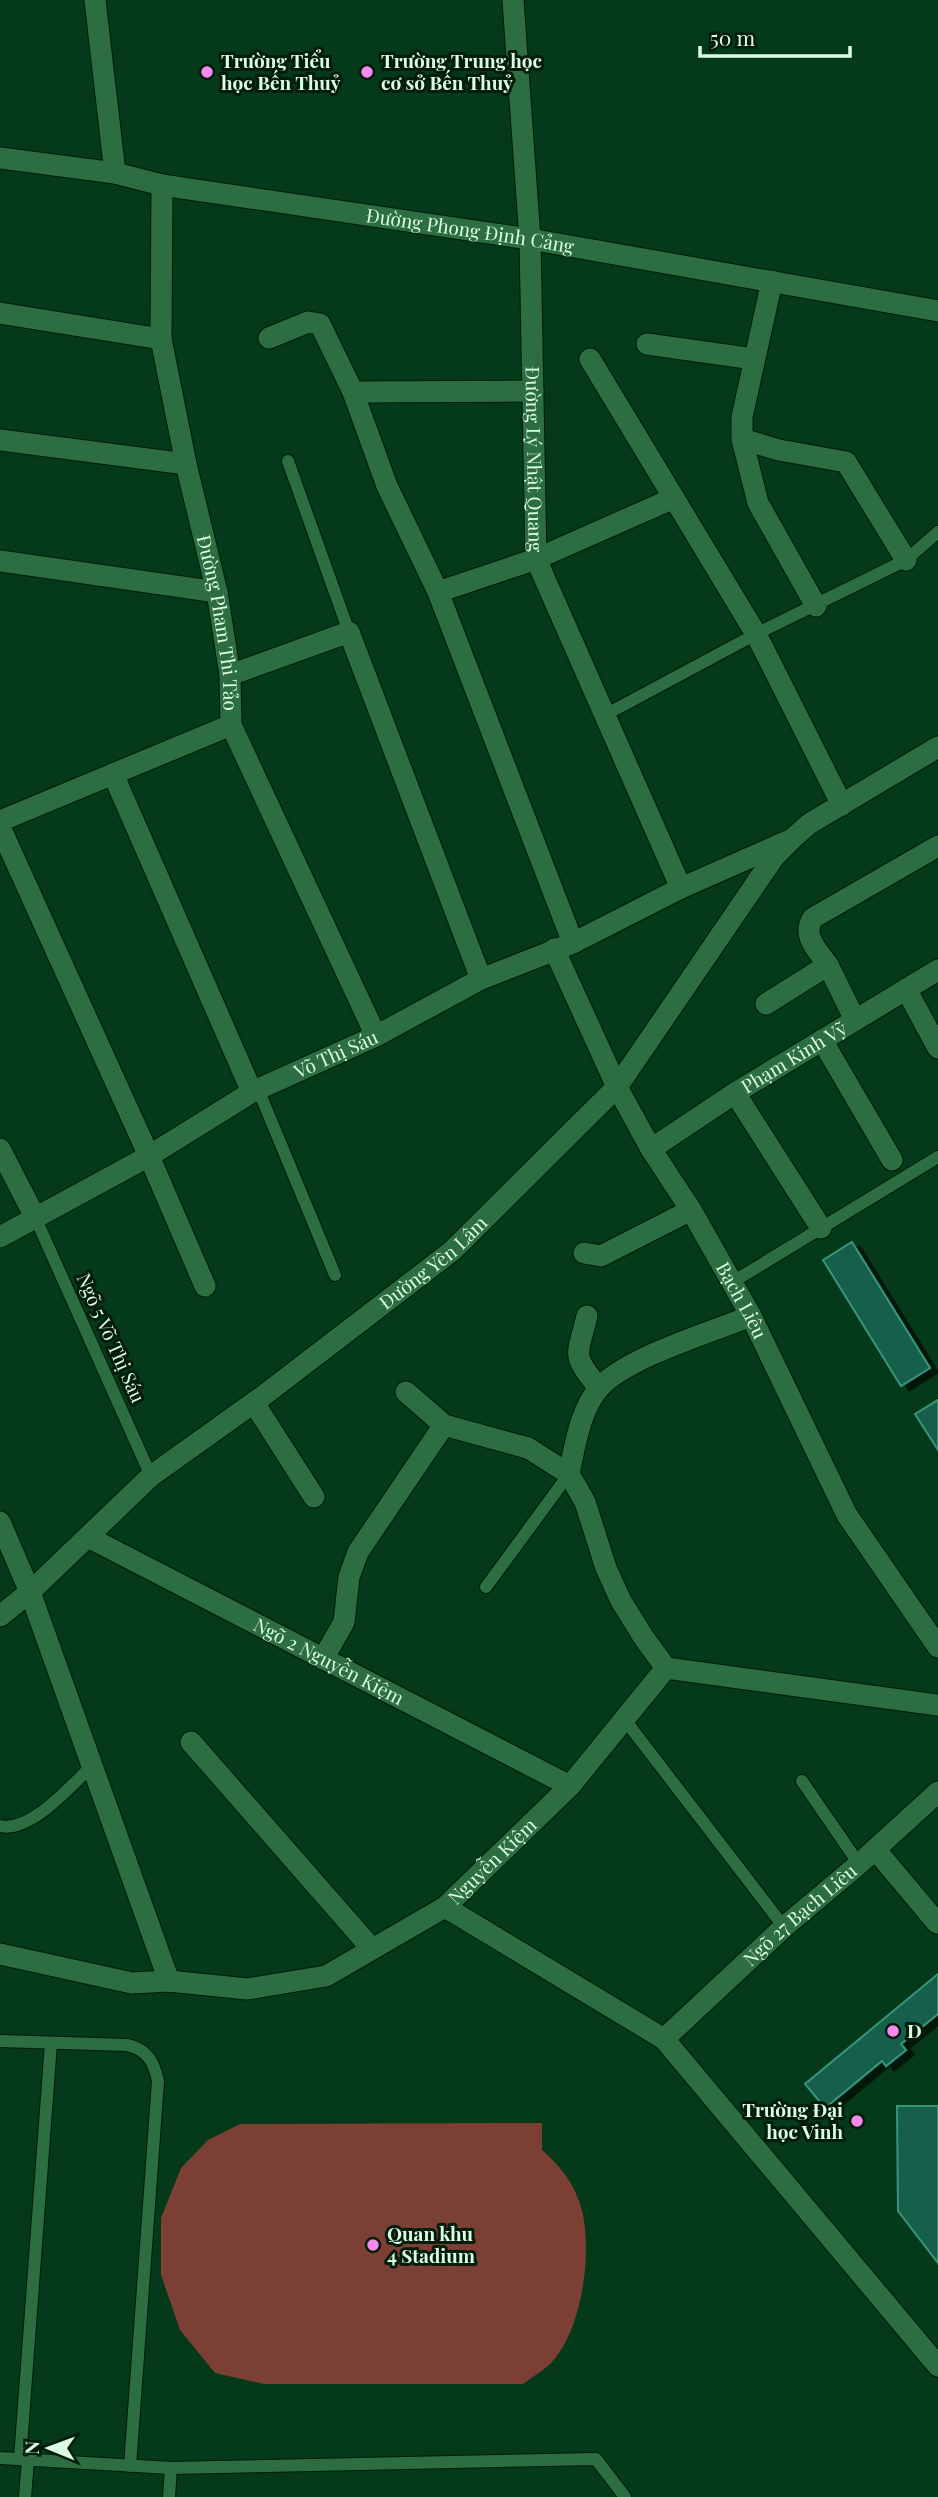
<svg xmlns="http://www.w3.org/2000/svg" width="938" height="2497" viewBox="0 0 938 2497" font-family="'Playfair Display',serif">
  <defs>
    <filter id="shadow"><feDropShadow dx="8" dy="4.5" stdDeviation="0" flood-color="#0009"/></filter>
  </defs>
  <rect width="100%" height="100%" fill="#043919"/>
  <!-- green -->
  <path fill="#7c3f34" d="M542 2123V2150C559 2165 571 2179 579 2201 595 2244 583 2333 549 2365 541 2372 532 2377 523 2384H264L215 2373 180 2330 161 2275V2218L181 2168 208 2140 240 2124Z"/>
  <!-- building -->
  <g fill="#145e4b" stroke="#39957c" stroke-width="2" filter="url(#shadow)">
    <path d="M852 1242 930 1368 901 1386 823 1260Z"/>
    <path d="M938 1400V1450L915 1414Z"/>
    <path d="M938 1974V2014L901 2044 906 2050 886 2066 882 2061 825 2108 805 2084Z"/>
    <path d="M897 2106H938V2263L898 2211Z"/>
  </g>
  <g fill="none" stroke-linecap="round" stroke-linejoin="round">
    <!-- service casing -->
    <g stroke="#001d08" stroke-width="14">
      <g id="service">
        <path d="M288 461 349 632"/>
        <path d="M605 715 756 634 906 560 938 532"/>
        <path d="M258 1089 335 1275"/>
        <path d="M35 1217 151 1476"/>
        <path d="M731 1283 938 1157"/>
        <path d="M486 1587 569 1474"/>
        <path d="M625 1720 784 1927"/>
        <path d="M802 1781 859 1864"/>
        <path d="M0 1826C31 1833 70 1786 92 1766"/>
        <path d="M0 2041 127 2045C147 2049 154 2062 158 2081L130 2466"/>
        <path d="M0 2458 171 2468 596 2459 625 2497"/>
        <path d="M20 2459 51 2043"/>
        <path d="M25 2497 28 2460"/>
        <path d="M169 2497 171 2468"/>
      </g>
    </g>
    <!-- minor casing -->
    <g stroke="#001d08" stroke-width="23">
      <g id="minor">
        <path d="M95 0 115 173"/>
        <path id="s1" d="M513 0 530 239 536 559 681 888"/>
        <path id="s2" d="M162 185 161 339 186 464 217 592 230 675 231 725 376 1036"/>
        <path d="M772 281 742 417V439L758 503 816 606"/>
        <path d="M0 313 161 339"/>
        <path d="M269 338 308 322 320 324 353 392 387 486 438 592 573 943"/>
        <path d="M647 344 754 359"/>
        <path d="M590 359 756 634 842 805"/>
        <path d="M353 392 533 391"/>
        <path d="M742 439 779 450 846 462 906 560"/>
        <path d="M0 440 186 464"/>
        <path d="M0 561 217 592"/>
        <path d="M438 592 536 559 674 498"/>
        <path d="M230 675 349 632 481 979"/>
        <path d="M113 774 252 1092"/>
        <path d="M0 821 231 725"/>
        <path d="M0 827 149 1156 205 1286"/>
        <path id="s3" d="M554 949 617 1087 651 1149 691 1210 751 1316 847 1515 938 1647"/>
        <path d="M828 965 855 1020"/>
        <path d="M906 989 938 1048"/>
        <path d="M766 1004 828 965C818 951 801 935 813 918L938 846"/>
        <path d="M822 1040 892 1160"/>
        <path d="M735 1093 821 1228"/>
        <path d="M0 1149 35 1217"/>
        <path id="s4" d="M651 1149 735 1093 938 970"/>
        <path id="s5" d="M0 1237 149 1156 252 1092 376 1036 481 979 573 943 681 888 792 839 809 824 938 747"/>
        <path d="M584 1253 601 1256 691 1210"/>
        <path d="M587 1316C577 1357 571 1354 599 1388"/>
        <path d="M406 1392 444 1425 528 1448 569 1474 585 1502 606 1568 621 1601 644 1638 666 1668"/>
        <path d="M254 1403 314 1497"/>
        <path d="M569 1474C575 1446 580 1409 600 1387 628 1357 711 1332 751 1316"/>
        <path d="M0 1522 30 1592 169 1981"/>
        <path id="s6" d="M88 1537 570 1786"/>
        <path id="s7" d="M0 1616 30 1592 151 1476 263 1396 452 1251 617 1087 774 857 792 839"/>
        <path d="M323 1659 344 1622 349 1577 358 1552 444 1425"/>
        <path d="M191 1742 372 1949"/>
        <path d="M875 1849 937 1923"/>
        <path d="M445 1907 664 2039 938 2366"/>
        <path id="s8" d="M0 1954 132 1983 169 1981 247 1989 326 1976 445 1907 570 1786 666 1668 938 1705"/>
        <path id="s9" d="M664 2039 784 1927 859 1864 938 1792"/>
      </g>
    </g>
    <!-- tertiary casing -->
    <g stroke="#001d08" stroke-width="23">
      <g id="tertiary">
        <path id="s10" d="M0 158 115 173 162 185 530 239 938 311"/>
      </g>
    </g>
    <!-- service -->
    <use href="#service" stroke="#2d6d42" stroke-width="12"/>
    <!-- minor -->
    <use href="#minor" stroke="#2d6d42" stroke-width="21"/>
    <!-- tertiary -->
    <use href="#tertiary" stroke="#2d6d42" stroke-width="21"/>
  </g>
  <!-- markers -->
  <g fill="#f888eb" stroke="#031c0b" stroke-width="2.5">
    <circle cx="207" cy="72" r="7"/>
    <circle cx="367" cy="72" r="7"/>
    <circle cx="893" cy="2031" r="7"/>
    <circle cx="857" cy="2121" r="7"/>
    <circle cx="373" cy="2245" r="7"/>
  </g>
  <g text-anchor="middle" stroke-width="6" stroke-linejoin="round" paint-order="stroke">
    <!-- poi labels -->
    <g font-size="19" font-weight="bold" fill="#dcfde3" stroke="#031c0b" text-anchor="start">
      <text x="221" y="68">Trường Tiểu<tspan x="221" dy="22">học Bến Thuỷ</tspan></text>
      <text x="381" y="68">Trường Trung học<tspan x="381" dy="22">cơ sở Bến Thuỷ</tspan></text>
      <text x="907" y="2038">D</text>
      <text x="843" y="2117" text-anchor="end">Trường Đại<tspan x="843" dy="22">học Vinh</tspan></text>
      <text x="387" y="2241">Quan khu<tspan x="387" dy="22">4 Stadium</tspan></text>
    </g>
    <!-- street labels -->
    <g font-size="19" fill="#dcfde3" stroke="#031c0b">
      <text dy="7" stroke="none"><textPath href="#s10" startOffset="476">Đường Phong Định Cảng</textPath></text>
      <text dy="7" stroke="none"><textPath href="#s1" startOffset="460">Đường Lý Nhật Quang</textPath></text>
      <text dy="7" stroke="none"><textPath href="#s2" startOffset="444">Đường Pham Thi Tảo</textPath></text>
      <text dy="7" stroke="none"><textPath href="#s5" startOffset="383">Võ Thị Sáu</textPath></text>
      <text dy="7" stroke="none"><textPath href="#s4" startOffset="170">Phạm Kinh Vỹ</textPath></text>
      <text dy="7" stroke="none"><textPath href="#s7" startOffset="560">Đường Yên Lâm</textPath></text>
      <text dy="7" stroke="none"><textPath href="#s3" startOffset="399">Bạch Liêu</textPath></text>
      <text transform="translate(111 1338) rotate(66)" y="7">Ngõ 5 Võ Thị Sáu</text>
      <text dy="7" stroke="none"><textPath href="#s6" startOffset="271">Ngõ 2 Nguyễn Kiệm</textPath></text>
      <text dy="7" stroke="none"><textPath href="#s8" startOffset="534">Nguyễn Kiệm</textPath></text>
      <text dy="7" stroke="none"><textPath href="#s9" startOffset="184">Ngõ 27 Bạch Liêu</textPath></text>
    </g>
  </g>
  <!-- north arrow -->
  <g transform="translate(49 2448) rotate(271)" stroke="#031c0b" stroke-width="5" paint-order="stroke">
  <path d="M0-5L12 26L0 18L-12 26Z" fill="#dcfde3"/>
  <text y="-10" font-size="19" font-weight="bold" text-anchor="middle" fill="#dcfde3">N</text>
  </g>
  <!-- scale -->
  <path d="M700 46v10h150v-10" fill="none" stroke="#dcfde3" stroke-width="3.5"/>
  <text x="710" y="46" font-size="21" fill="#dcfde3" stroke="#031c0b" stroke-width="5" paint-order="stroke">50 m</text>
</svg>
